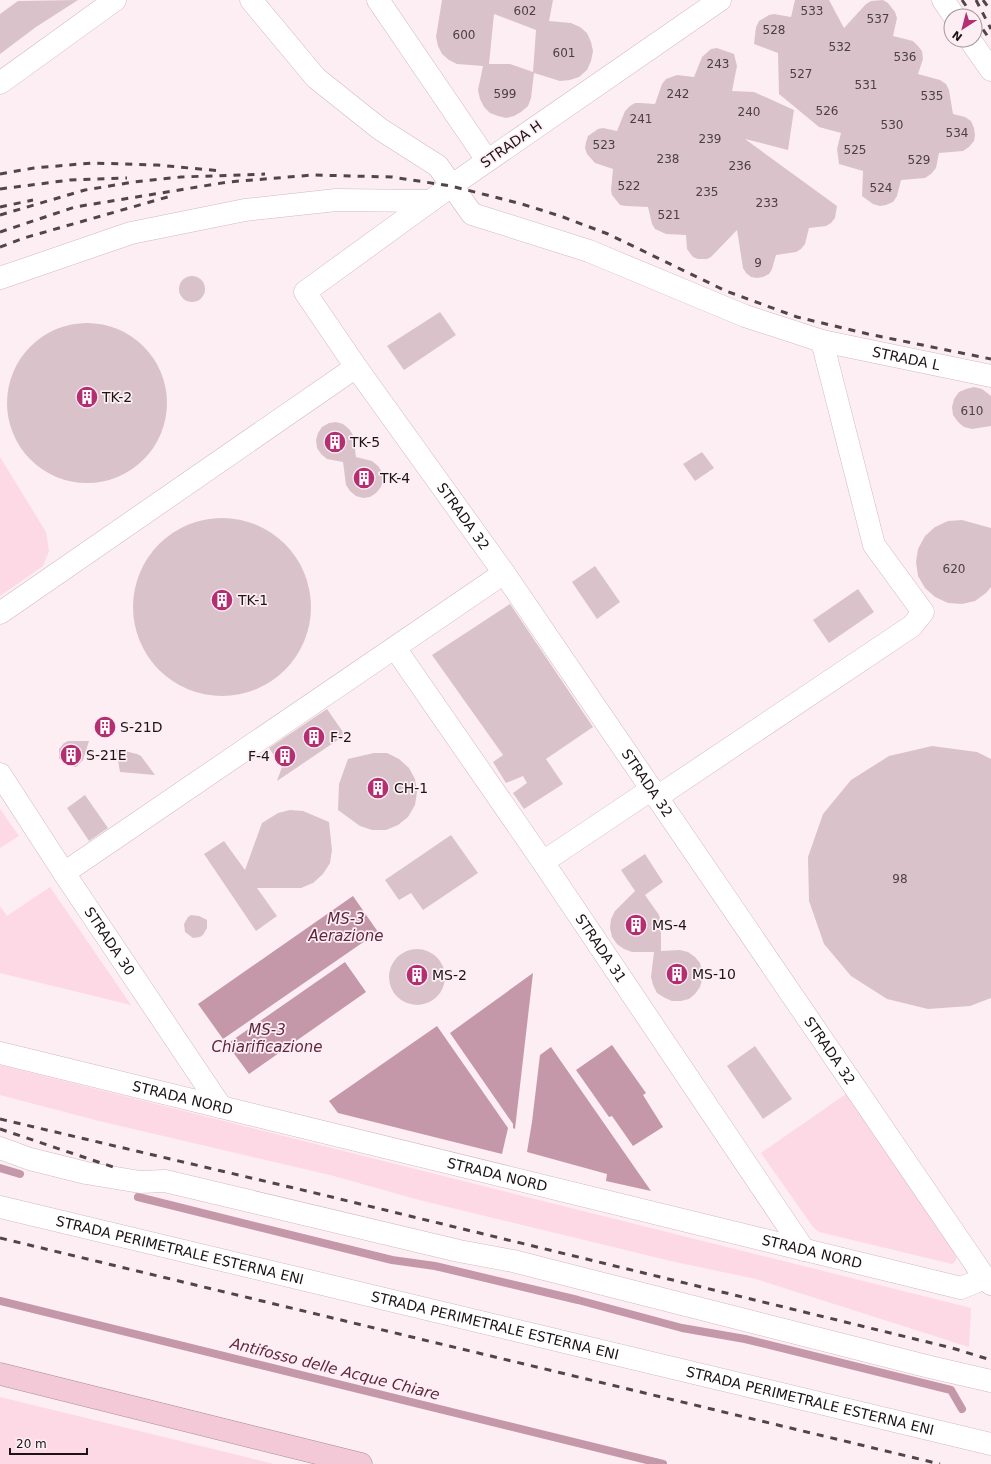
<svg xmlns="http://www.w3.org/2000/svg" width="991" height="1464" viewBox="0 0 991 1464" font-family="'DejaVu Sans',sans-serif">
  <rect width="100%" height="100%" fill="#fdeef3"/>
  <!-- green -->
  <g fill="#fdd8e5">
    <path d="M0 457 46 532 49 551 43 566 0 596Z"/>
    <path d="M0 809 19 836 0 848Z"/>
    <path d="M50 887 131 1005 0 973V906L7 916Z"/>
    <path d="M0 1065 971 1308 969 1347 756 1279 675 1262 419 1200 334 1176 99 1121 0 1095Z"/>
    <path d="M846 1094 955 1253C957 1258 957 1261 952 1264L819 1232 813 1227 761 1153Z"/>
    <path d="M0 1397 274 1464H0Z"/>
  </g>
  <!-- water -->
  <g fill="#c498a8">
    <path d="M353 896 378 932 223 1039 198 1004Z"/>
    <path d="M345 962 366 992 249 1074 227 1044Z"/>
    <path d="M533 973 515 1129 513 1128V1124L450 1033Z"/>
    <path d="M437 1026 508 1128 502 1154 338 1113 329 1101Z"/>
    <path d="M612 1045 646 1093 643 1095 663 1127 633 1146 612 1116 609 1117 576 1070Z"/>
    <path d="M551 1047 651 1191 606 1181 607 1174 527 1152 532 1122 540 1055Z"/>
  </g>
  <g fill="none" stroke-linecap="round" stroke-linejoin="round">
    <!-- stream -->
    <g stroke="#c498a8" stroke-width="8">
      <path d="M0 1168 20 1174"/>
      <path d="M138 1197 392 1260 435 1266 578 1300 682 1328 745 1339 951 1390 962 1409"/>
      <path d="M0 1301 663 1464"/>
    </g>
  </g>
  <!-- building -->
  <g fill="#dac2cb" fill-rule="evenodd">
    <path d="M78 0 36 27 0 54V14L18 1Z"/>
    <path d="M442 0H553L549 21 571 23 580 27 587 33 591 42 593 51 591 61 587 70 579 77 570 80 560 81 534 73 531 98 528 106 521 112 514 116 506 118 498 116 490 113 484 107 480 99 478 90 483 66 457 64 449 60 442 54 438 46 436 37ZM494 14 536 30 533 72 510 64H489Z"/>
    <path d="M795 0H829L844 28 866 4 871 1 883 0 888 3 895 12 897 18 893 36 913 41 918 46 922 51 923 59 918 74 940 80 946 84 949 90 953 114 965 117 971 121 974 128 975 135 974 141 969 147 963 151 939 153 936 168 931 174 925 178 901 180 897 196 893 202 886 205 880 206 873 204 862 196 863 171 839 164 837 149 841 133 819 127 779 94 778 53 754 44 756 27 759 21 769 15 774 14 791 17Z"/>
    <path d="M717 48 734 54 737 66 732 91 754 92 794 110 788 150 745 139 837 206 835 218 831 223 826 226 809 228 805 244 801 249 796 252 776 255 772 269 769 274 763 277 757 278 751 277 746 273 743 268 737 230 711 257 707 259H698L693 257 687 249 686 235 666 234 655 229 652 224 648 207 626 206 620 205 612 195 611 190 613 169 595 163 587 154 585 148 586 142 588 136 598 129 603 128 617 131 625 111 630 106 635 103H640L655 104 662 84 666 79 677 75 694 77 702 57 711 49Z"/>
    <circle cx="192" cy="289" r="13"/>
    <path d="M440 312 456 335 404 370 387 346Z"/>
    <circle cx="87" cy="403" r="80"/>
    <path d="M974 387 982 389 991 396V426L972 429 964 427 958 422 953 415 952 407 954 399 959 392 966 389Z"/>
    <path d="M336 422 343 424 349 429 353 435 356 457 372 461 378 466 382 472 383 480 381 487 376 493 370 497 363 498 356 496 350 491 346 485 343 462 327 459 321 454 317 448 316 440 318 433 322 427 329 423Z"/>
    <path d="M702 452 714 468 695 481 683 464Z"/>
    <circle cx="222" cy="607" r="89"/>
    <path d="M962 520 991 528V587L986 593 975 601 962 604 948 603 935 597 925 588 918 576 916 562 918 549 925 536 935 527 948 521Z"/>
    <path d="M595 566 620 602 597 619 572 582Z"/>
    <path d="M858 589 874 612 829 643 813 620Z"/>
    <path d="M510 604 593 727 546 759 563 784 524 809 513 793 527 783 523 776 506 783 493 762 503 755 432 655Z"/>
    <path d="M327 709 345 735 277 781 282 767 269 748Z"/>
    <path d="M68 741H89L83 760 76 767 64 764 59 758V749L64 743Z"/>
    <path d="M932 746 977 752 991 759V998L970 1006 928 1009 887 999 851 976 824 944 809 901 808 857 823 814 851 780 889 756Z"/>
    <path d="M116 749 137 754 141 756 155 775 120 772Z"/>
    <path d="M374 753H387L399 759 409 768 415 779 417 792 415 805 408 817 398 825 386 830H372L360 826 338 810 339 784 348 759Z"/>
    <path d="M85 795 108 828 89 841 67 808Z"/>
    <path d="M290 810 303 811 329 822 332 850 330 863 323 874 313 883 301 888H257L277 916 256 931 204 854 224 841 245 870 262 823 278 813Z"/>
    <path d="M451 835 478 873 423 910 411 893 399 900 385 880Z"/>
    <path d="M645 854 663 882 645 895 659 915 661 922V951L680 950 688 952 695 957 700 963 702 971V980L700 987 695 994 689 999 681 1001H672L665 998 657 993 653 985 651 977 654 952H632L624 949 617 944 612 937 610 928 611 919 615 911 635 891 621 870Z"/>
    <path d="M191 915 199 916 207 920V928L203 935 200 937 193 938 185 932 184 924 188 917Z"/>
    <circle cx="417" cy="977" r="28"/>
    <path d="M755 1046 792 1099 763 1119 727 1066Z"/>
  </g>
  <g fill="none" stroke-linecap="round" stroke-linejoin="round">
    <!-- minor casing -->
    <g stroke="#d1b9c1" stroke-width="23">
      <g id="minor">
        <path d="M251 0 316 78 380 129 438 166 472 214 589 251 745 316 822 341 874 545 923 612 912 626 657 797"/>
        <path d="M378 0 487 160"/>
        <path id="s1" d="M720 0 451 186 305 292 356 367 504 573 985 1278"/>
        <path d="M943 0 954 16"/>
        <path d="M970 40 991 70"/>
        <path d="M0 83 115 0"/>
        <path d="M0 278 131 233 245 210 336 200 430 201"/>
        <path id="s2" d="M822 341 991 376"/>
        <path d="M0 613 356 367"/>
        <path id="s3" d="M395 648 543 862 804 1250"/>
        <path id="s4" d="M0 774 64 873 221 1107"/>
        <path d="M543 862 652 789"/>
        <path d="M64 873 504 573"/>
        <path id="s5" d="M0 1053 961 1288 985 1278 991 1284"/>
        <path d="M0 1148 30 1159 86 1173 140 1182 165 1181 459 1251 513 1261 930 1367 991 1381"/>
        <path id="s6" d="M0 1207 991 1444"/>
      </g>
    </g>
    <!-- highway casing -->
    <g stroke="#a78993" stroke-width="23">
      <path id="highway" d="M0 1374 361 1464"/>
    </g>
    <!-- minor -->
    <use href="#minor" stroke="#fff" stroke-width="22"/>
    <!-- highway -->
    <use href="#highway" stroke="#f3c8d7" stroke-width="22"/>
    <!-- rail -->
    <g stroke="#50464a" stroke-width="3" stroke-dasharray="7 7" stroke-linecap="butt">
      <path d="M962 0 973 16"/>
      <path d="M976 0 991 29"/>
      <path d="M983 0 991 11"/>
      <path d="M975 18 991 41"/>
      <path d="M0 174 34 168 92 163 157 165 222 171"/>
      <path d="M0 189 70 180 127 178"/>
      <path d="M0 207 33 200"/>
      <path d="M0 215 85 190 134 182 181 177 265 174"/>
      <path d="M0 232 75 207 228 182 313 175 392 177 451 186 522 204 563 217 608 234 726 291 797 317 868 334 991 359"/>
      <path d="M0 247 24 238 171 196"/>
      <path d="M0 1119 311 1192 952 1348 991 1360"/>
      <path d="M0 1129 119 1169"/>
      <path d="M0 1238 940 1464"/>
    </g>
  </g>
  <!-- icons -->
  <defs>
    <g id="building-disc" transform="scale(1.15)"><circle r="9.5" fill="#b42e72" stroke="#fdeef3"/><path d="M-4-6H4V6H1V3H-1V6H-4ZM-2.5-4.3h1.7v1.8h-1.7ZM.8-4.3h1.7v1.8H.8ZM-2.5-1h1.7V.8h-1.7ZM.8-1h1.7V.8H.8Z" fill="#fff"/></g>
  </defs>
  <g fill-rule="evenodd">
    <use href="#building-disc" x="87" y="397"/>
    <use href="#building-disc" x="335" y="442"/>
    <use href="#building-disc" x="364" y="478"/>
    <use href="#building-disc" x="222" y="600"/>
    <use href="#building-disc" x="105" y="727"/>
    <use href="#building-disc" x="314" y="737"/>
    <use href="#building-disc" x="71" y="755"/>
    <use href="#building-disc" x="285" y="756"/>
    <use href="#building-disc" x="378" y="788"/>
    <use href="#building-disc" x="636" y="925"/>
    <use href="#building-disc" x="677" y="974"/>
    <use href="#building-disc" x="417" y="975"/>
  </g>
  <g text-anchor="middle" stroke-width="3.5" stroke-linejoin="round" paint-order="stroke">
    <!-- number labels -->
    <g font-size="12" fill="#4b3f43">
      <text x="525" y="15">602</text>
      <text x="812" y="15">533</text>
      <text x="878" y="23">537</text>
      <text x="774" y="34">528</text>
      <text x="464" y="39">600</text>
      <text x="840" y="51">532</text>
      <text x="564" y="57">601</text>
      <text x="905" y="61">536</text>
      <text x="718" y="68">243</text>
      <text x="801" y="78">527</text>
      <text x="866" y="89">531</text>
      <text x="505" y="98">599</text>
      <text x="678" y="98">242</text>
      <text x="932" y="100">535</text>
      <text x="827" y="115">526</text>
      <text x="749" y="116">240</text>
      <text x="641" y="123">241</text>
      <text x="892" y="129">530</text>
      <text x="957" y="137">534</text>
      <text x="710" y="143">239</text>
      <text x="604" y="149">523</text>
      <text x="855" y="154">525</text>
      <text x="668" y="163">238</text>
      <text x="919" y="164">529</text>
      <text x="740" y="170">236</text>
      <text x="629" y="190">522</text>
      <text x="881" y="192">524</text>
      <text x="707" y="196">235</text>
      <text x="767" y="207">233</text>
      <text x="669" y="219">521</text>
      <text x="758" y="267">9</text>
      <text x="972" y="415">610</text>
      <text x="954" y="573">620</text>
      <text x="900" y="883">98</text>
    </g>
    <!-- street labels -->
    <g font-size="14" fill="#1b1316" stroke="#fdeef3">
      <text transform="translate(511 144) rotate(-35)" y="5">STRADA H</text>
      <text dy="5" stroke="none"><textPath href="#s2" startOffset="86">STRADA L</textPath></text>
      <text dy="5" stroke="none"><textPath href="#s1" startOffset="782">STRADA 32</textPath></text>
      <text dy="5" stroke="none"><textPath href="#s1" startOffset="1106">STRADA 32</textPath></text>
      <text dy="5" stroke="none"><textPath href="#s4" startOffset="200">STRADA 30</textPath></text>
      <text dy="5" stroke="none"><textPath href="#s3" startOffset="364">STRADA 31</textPath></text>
      <text dy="5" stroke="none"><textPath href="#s1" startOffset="1430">STRADA 32</textPath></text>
      <text dy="5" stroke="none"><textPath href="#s5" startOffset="188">STRADA NORD</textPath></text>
      <text dy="5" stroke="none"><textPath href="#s5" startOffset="512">STRADA NORD</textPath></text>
      <text dy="5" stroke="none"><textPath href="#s6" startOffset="185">STRADA PERIMETRALE ESTERNA ENI</textPath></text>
      <text dy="5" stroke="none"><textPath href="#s5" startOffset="836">STRADA NORD</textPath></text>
      <text dy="5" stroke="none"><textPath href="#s6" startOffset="509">STRADA PERIMETRALE ESTERNA ENI</textPath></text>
      <text dy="5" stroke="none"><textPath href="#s6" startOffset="833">STRADA PERIMETRALE ESTERNA ENI</textPath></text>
    </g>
    <!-- poi labels -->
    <g font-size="14" fill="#1b1316" stroke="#fdeef3" text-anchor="start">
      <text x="102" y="402">TK-2</text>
      <text x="350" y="447">TK-5</text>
      <text x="380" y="483">TK-4</text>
      <text x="238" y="605">TK-1</text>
      <text x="120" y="732">S-21D</text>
      <text x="330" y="742">F-2</text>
      <text x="86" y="760">S-21E</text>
      <text x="270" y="761" text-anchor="end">F-4</text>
      <text x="394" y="793">CH-1</text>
      <text x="652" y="930">MS-4</text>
      <text x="692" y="979">MS-10</text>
      <text x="432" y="980">MS-2</text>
    </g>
    <!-- water labels -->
    <g font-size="15" font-style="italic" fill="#5e263f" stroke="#fdeef3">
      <text x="346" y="924">MS-3<tspan x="346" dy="17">Aerazione</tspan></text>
      <text x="267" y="1035">MS-3<tspan x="267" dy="17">Chiarificazione</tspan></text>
      <text transform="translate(335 1369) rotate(14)" y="5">Antifosso delle Acque Chiare</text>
    </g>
  </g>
  <!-- north arrow -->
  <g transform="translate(963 28) rotate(216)"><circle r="19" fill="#fdeef3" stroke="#a3969b"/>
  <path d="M0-3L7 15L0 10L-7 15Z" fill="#b42e72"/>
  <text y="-6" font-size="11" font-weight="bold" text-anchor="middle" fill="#1b1316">N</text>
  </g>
  <!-- scale -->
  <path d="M10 1448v6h77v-6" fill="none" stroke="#1b1316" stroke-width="2"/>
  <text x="16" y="1448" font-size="12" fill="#1b1316" stroke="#fdeef3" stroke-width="3" paint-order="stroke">20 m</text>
</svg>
